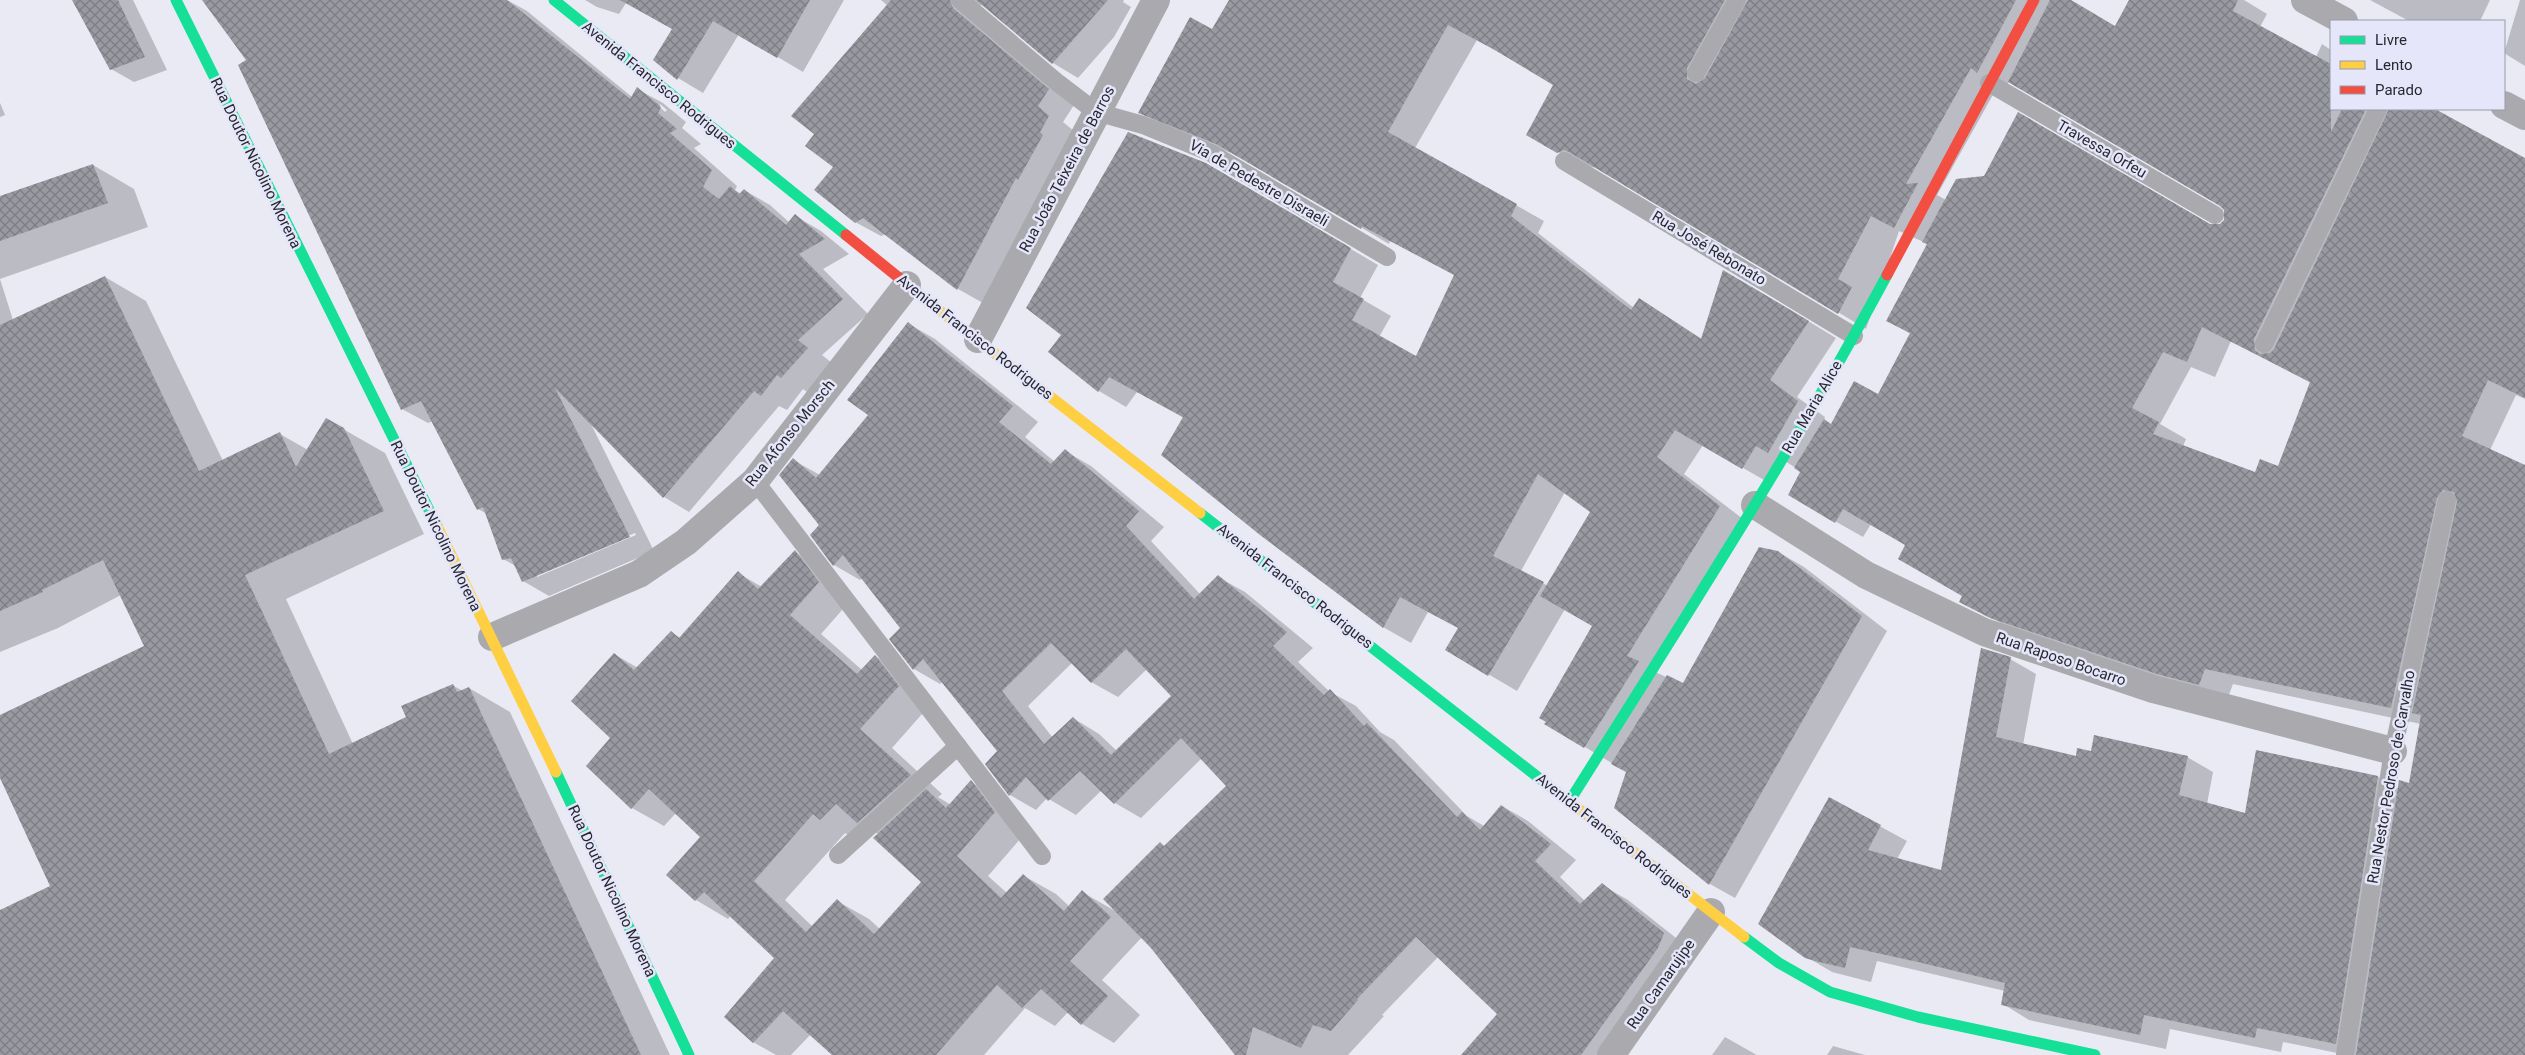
<svg xmlns="http://www.w3.org/2000/svg" width="2525" height="1055" viewBox="0 0 2525 1055" font-family="Roboto,sans-serif">
  <defs>
    <pattern id="building-cross-hatch" width="8" height="8" patternUnits="userSpaceOnUse" patternTransform="scale(1.25)"><rect width="8" height="8" fill="#9999a1"/><path d="M0 0l8 8M0 8l8-8" fill="none" stroke="#7d7d84"/></pattern>
  </defs>
  <rect width="100%" height="100%" fill="#eaeaf5"/>
  <!-- shadow -->
  <g fill="#0003" fill-rule="evenodd">
    <path d="M74 0H133L167 70 134 82 111 69Z"/>
    <path d="M207 0H507L527 11 632 97 637 89 663 103 686 122 682 128 701 144 694 148 737 186 735 190 741 194 744 190 770 205 790 223 795 216 821 231 849 254 823 269 868 314 822 355 832 363 807 392 803 389 787 410 779 406 689 512 664 497 590 422 654 551 549 596 523 581 516 566 503 559 487 514 478 509 433 421 428 423 402 409 247 60ZM660 104 667 110 665 112 660 107ZM635 533 636 535 537 577V574Z"/>
    <path d="M585 0H844L803 72 739 34 703 93 678 78 655 60 673 29 626 3 619 14 597 7Z"/>
    <path d="M881 0H1124L1123 2 1131 7 1114 37 1078 78 1053 63 983 4 977 8 1074 105 1063 122 1074 131 983 303 958 289 886 234 881 236 855 222 835 167 816 134 888 6Z"/>
    <path d="M1230 0H2069L2116 28 2130 0H2244L2267 14 2260 27 2316 57 2322 44 2331 50V109H2396L2409 116 2413 109H2432L2525 161V399L2516 395 2490 450 2524 466 2525 464V1055H2347L2283 1042 2281 1052 2170 1029 2166 1049 2029 1020 2003 1004 2005 991 1877 961 1871 982 1832 972 1805 956 1830 799 1907 841 1897 859 1942 871 2010 659 2036 674 2023 745 2077 757 2092 753 2187 757 2213 772 2207 804 2246 814 2257 751 2378 777 2399 789 2410 784 2421 724 2233 684 2227 700 2019 633 1961 602 1963 595 1907 545 1871 524 1863 537 1789 495 1802 472 1785 461 1771 484 1703 445 1684 474 1747 522 1655 672 1684 685 1778 552 1804 567 1887 631 1735 898 1710 884 1627 772 1546 724 1593 625 1565 609 1517 691 1447 650 1459 628 1428 612 1411 643 1383 627 1184 418 1137 392 1126 407 1099 391 1234 180 1378 265 1360 298 1391 316 1379 337 1417 358 1455 275 1390 241 1389 244 1244 158 1167 128 1140 112 1212 31ZM1477 40 1555 85 1527 134 1586 168 1597 167 1866 329 1899 231 1928 244 1888 321 1911 334 1878 396 1831 425 1824 420 1825 417 1797 397 1836 338 1752 287 1702 339 1640 299 1634 308 1538 233 1544 221 1415 148ZM2009 81 2221 205 2226 210V220L2220 226 2210 225 1946 200 1937 195 1999 84 2006 88ZM2231 341 2311 383 2279 467 2256 474 2183 446 2186 439 2160 424 2191 367 2215 377ZM1565 492 1592 511 1548 586 1521 571Z"/>
    <path d="M2370 0H2490L2480 21H2409Z"/>
    <path d="M2520 0H2525V66L2504 53Z"/>
    <path d="M0 103 5 115 0 117Z"/>
    <path d="M93 165 134 189 148 227 0 279 13 320 105 277 146 301 223 461 280 434 308 450 343 429 385 453 424 534 286 599 353 744 408 718 452 685 463 691 469 688 510 712 670 1055H0V912L52 887 0 775V716L146 647 121 595 58 628 0 652V197Z"/>
    <path d="M909 324 935 339 1038 422 1025 437 1055 462 1065 451 1091 466 1164 527 1151 541 1200 594 1218 577 1245 592 1313 648 1298 662 1330 692 1356 706 1380 732 1394 740 1467 816 1484 826 1502 806 1528 821 1576 860 1560 877 1585 901 1602 885 1628 900 1690 949 1618 1055H1463L1498 1014 1438 957 1382 1015 1384 1016 1348 1055H1236L1142 937 1102 980 1140 1015 1114 1043 1082 1024 1068 1012 1055 1026 1025 1008 984 1055H834L811 1034 791 1055H776L753 1042 776 958 731 915 728 919 696 900 701 837 676 813 664 826 632 808 612 737 614 654 638 668 671 633 681 638 738 573 762 587 795 552 827 570 850 601 821 634 862 670 875 656 907 675 930 705 892 748 942 794 938 797 951 805 971 782 1003 800 1027 831 988 876 1007 893 1024 876 1056 894 1070 907 1082 892 1117 912 1161 844 1165 847 1227 786 1202 758 1141 818 1115 803 1102 790 1076 815 1047 798 1036 810 1010 795 987 764 999 751 943 681 940 684 914 669 891 639 901 628 862 578 860 580 834 565 793 460 820 475 870 415ZM1072 663 1091 682 1118 697 1147 669 1173 696 1117 751 1099 734 1073 718 1053 738 1028 706ZM864 826 878 834 922 882 880 929 869 919 837 901 813 927 785 900 845 833 853 838Z"/>
    <path d="M1725 1037 1755 1054 1756 1055H1712Z"/>
    <path d="M1833 1046 1865 1055H1827Z"/>
  </g>
  <!-- building -->
  <g fill="url(#building-cross-hatch)" fill-rule="evenodd">
    <path d="M72 0H118L145 57 110 70Z"/>
    <path d="M202 0H507L630 99 637 87 661 107 658 113 677 129 670 133 712 170 703 187 719 199 730 186 739 194 744 189 786 225 795 214 825 239 799 254 843 299 798 340 808 348 781 378 777 375 761 396 754 391 663 498 555 388 630 537 522 582 511 558 502 560 483 507 477 510 421 401 401 410 238 65 246 60Z"/>
    <path d="M620 0H810L777 58 713 21 677 80 653 60 672 29Z"/>
    <path d="M891 0H950L953 8 1049 89 1038 106 1049 116 1040 132 1043 135 1018 180 1016 178 957 290 863 218 855 223 814 190 833 167 805 146 814 134 791 116Z"/>
    <path d="M976 0H1108L1052 64Z"/>
    <path d="M1229 0H1725L1687 68V79L1696 84 1705 78 1748 0H2016L1977 73 1971 68 1906 184 1918 183 1894 228 1871 216 1838 279 1852 287 1838 314 1569 152 1564 150 1557 153 1526 135 1553 85 1495 50 1448 25 1431 55 1388 132 1517 204 1511 216 1631 310 1639 298 1701 339 1723 270 1809 321 1770 380 1798 401 1768 453 1756 446 1742 469 1675 430 1657 457 1720 506 1627 656 1639 661 1584 748 1544 724 1546 722 1539 718 1592 626 1540 596 1590 512 1538 474 1493 556 1544 582 1488 676 1445 650 1458 628 1400 597 1383 628 1260 535 1161 455 1183 417 1109 377 1098 392 1048 352 1061 335 1026 308 1128 132 1206 163 1351 248 1333 282 1364 299 1352 320 1416 356 1454 275 1362 226 1361 229 1216 144 1138 113 1190 17 1212 29Z"/>
    <path d="M2050 0H2071L2115 26 2129 0H2238L2233 11 2331 64V132L2342 109H2366L2254 339 2255 350 2260 354 2270 353 2274 349 2389 109H2435L2525 158V398L2488 380 2462 436 2525 465V1055H2356L2399 780 2409 783 2421 715 2412 713 2457 502 2454 492 2443 490 2437 498 2391 708 2205 669 2199 685 2157 674 1990 618 1959 602 1962 596 1898 559 1905 545 1843 509 1835 523 1788 495 1800 472 1794 468 1824 419 1831 424 1854 381 1878 394 1910 333 1886 321 1927 244 1922 242 1956 179 1984 176 2018 112 2210 224H2220L2224 220V210L2220 206 2008 82ZM2202 327 2310 382 2278 466 2260 459 2255 472 2153 434 2159 422 2132 408 2163 352 2187 362Z"/>
    <path d="M93 164 108 203 0 241V196Z"/>
    <path d="M105 276 199 471 280 432 296 467 326 418 344 428 384 511 245 575 329 754 406 717 401 706 453 684 457 692 469 687 641 1055H0V910L50 886 0 778V715L144 646 103 560 42 590 43 592 0 611V325Z"/>
    <path d="M908 322 1013 406 999 422 1051 464 1065 449 1139 511 1126 526 1194 599 1218 575 1287 632 1273 646 1324 695 1330 689 1364 726 1367 723 1457 817 1462 812 1480 830 1501 805 1551 844 1535 861 1580 904 1602 883 1664 933 1658 948 1581 1055H1461L1497 1014 1416 937 1357 999 1358 1000 1331 1031 1313 1025 1301 1048 1253 1027 1246 1055H1235L1152 949 1103 899 1160 842 1164 846 1226 786 1181 738 1114 804 1080 771 1048 801 1026 777 1009 796 985 764 997 751 923 659 913 670 889 639 900 628 843 555 833 566 810 535 819 525 779 475 793 458 816 478 868 415 847 400ZM1051 643 1091 683 1126 649 1171 696 1111 755 1073 717 1044 744 1002 691Z"/>
    <path d="M1759 547 1778 551 1862 616 1709 885 1614 808 1626 772 1611 764 1667 675 1683 683Z"/>
    <path d="M795 550 819 582 790 615 857 674 875 655 899 686 860 729 911 775 857 823 836 804 820 820 813 814 754 881 806 932 837 899 874 934 921 882 873 838 926 789 946 808 971 780 995 812 957 856 1001 898 1023 874 1064 911 1082 890 1111 917 1070 961 1108 996 1081 1025 1041 989 1022 1008 997 985 936 1055H832L783 1011 753 1043 724 1017 774 958 704 892 695 901 666 875 700 837 649 789 631 809 586 766 610 738 571 701 614 653 634 670 671 631 679 638 738 571 758 589Z"/>
    <path d="M1981 648 2011 657 1996 737 2076 756 2077 748 2091 751 2094 735 2188 756 2179 795 2245 813 2256 750 2378 776 2336 1044 2257 1028 2255 1038 2144 1015 2140 1035 2001 1005 2005 983 1922 963 1850 947 1845 968 1815 961 1805 958 1758 924 1829 797 1881 825 1868 850 1941 870Z"/>
  </g>
  <g fill="none" stroke-linecap="round" stroke-linejoin="round">
    <!-- lane -->
    <g stroke="#a9a9ae" stroke-width="18">
      <path d="M960 0 1058 83 1096 112 1143 125 1211 153 1387 257"/>
      <path d="M1696 73 1737 0"/>
      <path d="M1989 83 2215 215"/>
      <path d="M1564 161 1854 336"/>
      <path d="M2264 344 2378 109"/>
      <path d="M755 481 1042 856"/>
      <path d="M838 855 958 746"/>
      <path d="M2345 1055 2393 751 2447 500"/>
    </g>
    <!-- street -->
    <g stroke="#a9a9ae" stroke-width="28">
      <path d="M2305 0 2344 21"/>
      <path d="M2504 105 2525 116"/>
      <path d="M978 339 1156 0"/>
      <path d="M1755 505 1866 575 1984 632 2153 689 2393 751"/>
      <path d="M492 637 639 574 686 542 755 481 907 285"/>
      <path d="M1611 1055 1711 912"/>
    </g>
    <!-- fast -->
    <g stroke="#16e098" stroke-width="11">
      <path d="M176 0 437 526"/>
      <path d="M554 0 846 235"/>
      <path d="M1200 513 1562 796"/>
      <path d="M556 772 689 1055"/>
      <path d="M1569 802C1678 628 1790 456 1887 275"/>
      <path d="M1744 937 1779 963 1830 992 1918 1017 2095 1055"/>
    </g>
    <!-- slow -->
    <g stroke="#ffcf43" stroke-width="11">
      <path d="M935 307 1200 513"/>
      <path d="M437 526 556 772"/>
      <path d="M1562 796 1744 937"/>
    </g>
    <!-- jam -->
    <g stroke="#f24e42" stroke-width="11">
      <path d="M846 235 935 307"/>
      <path d="M1887 275 2034 0"/>
    </g>
  </g>
  <g text-anchor="middle" stroke-width="5" stroke-linejoin="round" paint-order="stroke">
    <!-- street labels -->
    <g font-size="15" fill="#27282f" stroke="#e5e6fa">
      <text transform="translate(659 85) rotate(39)" y="5">Avenida Francisco Rodrigues</text>
      <text transform="translate(2102 149) rotate(30)" y="5">Travessa Orfeu</text>
      <text transform="translate(256 163) rotate(64)" y="5">Rua Doutor Nicolino Morena</text>
      <text transform="translate(1067 169) rotate(-62)" y="5">Rua João Teixeira de Barros</text>
      <text transform="translate(1259 183) rotate(30)" y="5">Via de Pedestre Disraeli</text>
      <text transform="translate(1709 248) rotate(31)" y="5">Rua José Rebonato</text>
      <text transform="translate(975 337) rotate(38)" y="5">Avenida Francisco Rodrigues</text>
      <text transform="translate(1812 407) rotate(-60)" y="5">Rua Maria Alice</text>
      <text transform="translate(790 433) rotate(-51)" y="5">Rua Afonso Morsch</text>
      <text transform="translate(436 526) rotate(64)" y="5">Rua Doutor Nicolino Morena</text>
      <text transform="translate(1295 586) rotate(38)" y="5">Avenida Francisco Rodrigues</text>
      <text transform="translate(2061 659) rotate(19)" y="5">Rua Raposo Bocarro</text>
      <text transform="translate(2391 777) rotate(-80)" y="5">Rua Nestor Pedroso de Carvalho</text>
      <text transform="translate(1614 836) rotate(38)" y="5">Avenida Francisco Rodrigues</text>
      <text transform="translate(612 891) rotate(65)" y="5">Rua Doutor Nicolino Morena</text>
      <text transform="translate(1661 984) rotate(-55)" y="5">Rua Camarujipe</text>
    </g>
  </g>
  <!-- legend -->
  <rect x="2330" y="20" width="175" height="90" fill="#e5e6fa" stroke="#999aa9"/>
  <rect x="2340" y="36" width="25" height="8" fill="#16e098" stroke="#999aa9"/>
  <text x="2375" y="45" font-size="15" fill="#27282f">Livre</text>
  <rect x="2340" y="61" width="25" height="8" fill="#ffcf43" stroke="#999aa9"/>
  <text x="2375" y="70" font-size="15" fill="#27282f">Lento</text>
  <rect x="2340" y="86" width="25" height="8" fill="#f24e42" stroke="#999aa9"/>
  <text x="2375" y="95" font-size="15" fill="#27282f">Parado</text>
</svg>
